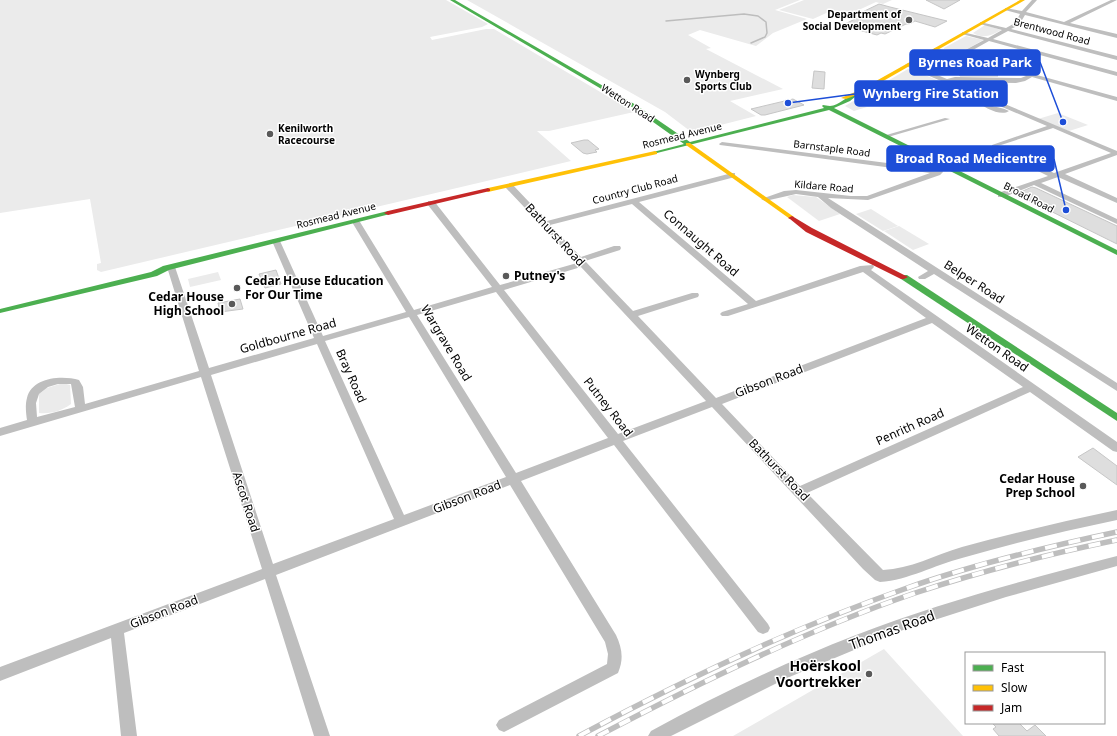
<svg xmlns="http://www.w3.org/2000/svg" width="1117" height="736" viewBox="0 0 1117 736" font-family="'Noto Sans',sans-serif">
  <rect width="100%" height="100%" fill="#fff"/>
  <!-- green -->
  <g fill="#ebebeb">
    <path d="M0 0H446L488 24 482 27 430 37 432 40 486 29H494L634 112 549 131H537L571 161 101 272 97 270V264L101 263 90 199 0 213Z"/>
    <path d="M467 0H800L775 10 807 19 773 33 756 46 700 30 688 35 711 48 706 49 783 89 730 101 756 116 697 131H690L665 112Z"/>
    <path d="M804 0H892L883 4 876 2 850 14 833 10 813 19 779 10Z"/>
    <path d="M985 25 1001 30C991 36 983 39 973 33Z"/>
    <path d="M966 36 983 40 960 53 944 49V48Z"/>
    <path d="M908 69 914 70 941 82 867 102 858 103 857 105 867 107 854 111 845 106Z"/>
    <path d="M1058 113 1088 125 1069 131 1038 119Z"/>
    <path d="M793 195 816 197 840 214 819 221 787 197Z"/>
    <path d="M871 209 898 226 883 231 856 214Z"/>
    <path d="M899 226 929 244 913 250 884 231Z"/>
    <path d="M218 272 221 280 190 287 188 279Z"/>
    <path d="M63 383 70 385 71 404C61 411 52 414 39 413V394L47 388Z"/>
    <path d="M884 649 963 736H733Z"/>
  </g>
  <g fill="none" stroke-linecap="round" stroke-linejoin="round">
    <!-- stream -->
    <path stroke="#bdbdbd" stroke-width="1.5" d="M666 21 744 14 758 16 766 22 767 33 765 37 751 43"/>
  </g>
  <!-- building -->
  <g fill="#dedede" stroke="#c6c6c6">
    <path d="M926 0H960L944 9Z"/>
    <path d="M879 4 890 7 947 21 935 27 915 21 909 24H906L885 34 881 33 877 35 851 28 856 26 845 24 859 17 854 16Z"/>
    <path d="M951 65 985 66 989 67 998 76H960Z"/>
    <path d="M814 71 825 72 824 89 812 88Z"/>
    <path d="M793 99 804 105 765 115H761L751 109Z"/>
    <path d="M584 140H588L599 149 595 150 597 152 587 154 583 153 571 143Z"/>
    <path d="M1032 187 1036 188 1117 226V244L1016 194Z"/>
    <path d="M276 270 281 284 265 288 259 274Z"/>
    <path d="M240 299 243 309 220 312 218 303Z"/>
    <path d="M1093 448 1117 466V485L1078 457Z"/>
    <path d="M992 723H1019L1027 731 1035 725 1046 736H999L993 729 996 727Z"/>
  </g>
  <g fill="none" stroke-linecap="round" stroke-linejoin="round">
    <!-- street -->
    <g fill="#bebebe" fill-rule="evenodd">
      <path d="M1032 0H1037L1026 12 1064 22 1111 0H1117L1070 23 1117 34V38L1025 15 1019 25 1011 29 1117 56V60L1008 31 993 39 1117 72V76L989 41 964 55 1117 97V101L1032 77 1025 81 1016 83 952 82 1117 151V155L1065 174 1117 198V203L1058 177 1041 183 1117 219V224L1034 185 1004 197H998V193L1048 176 992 148V145L1047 126 981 98C986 108 1001 106 1009 111 1001 117 983 107 976 101V96L946 83 864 106 859 105 941 81 906 66 905 65 908 63 947 79 955 77 1021 78 1026 76 960 57 940 62 933 67 942 71V73L929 69 927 66 936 60 953 55 934 50V48L958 54 984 40 962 34V32L988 38 1002 30 980 24V22L1006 28 1015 23 1020 14 1005 10V8L1022 11ZM1053 128 1111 153 1054 173 998 146Z"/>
      <path d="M945 118 950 119 888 137 883 136Z"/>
      <path d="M722 142 942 170 943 172 940 175 868 200 828 198 1117 383V391L934 274 925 279H919L918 277 928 271 831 208 818 197 796 194 765 201 761 199 784 191 796 190 851 196H867L930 173 720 145 719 144Z"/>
      <path d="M732 173H735V177L639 202 756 301 860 266 873 265 874 267 871 270 1117 442V452L1113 451 1030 392 807 493 883 570C910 569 935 555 962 547 1013 533 1065 521 1117 510V520C1065 531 1013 543 962 558 934 565 909 580 880 582L875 580 863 569 712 407 623 441 768 624 770 628 768 632 763 634 758 632 614 445 521 481 616 635C622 648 624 659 618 673L504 732 499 730 496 725 499 720 607 664 608 654 605 642 510 485 276 575 330 736H314L265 579 124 633 137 736H121L111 638 0 681V667L262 569 201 377 0 436V428L27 420C26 413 25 405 27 398 32 377 62 375 79 380L83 387 85 404 199 371 167 267 168 265H174L175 267 209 368 314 338 272 241 273 239H279L280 241 323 336 406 312 352 222 353 220H356L360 222 414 310 492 287 428 205V201H434L500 285 577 263 506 188V184H512L547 221ZM632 204 748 304 722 312 720 314 722 316H728L863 272 926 318 716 398 638 316 698 297 699 295 698 293H692L633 311 585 261 620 250 621 248 620 246H614L581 257 550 225ZM581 267 706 401 618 434 504 290ZM496 292 608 438 516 473 417 315ZM409 317 506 477 404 515 325 341ZM932 323 1023 387 800 486 722 404ZM317 344 394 519 273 564 211 375ZM58 384H71L75 407 37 417 36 403 39 394 48 387Z"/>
      <path d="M1117 556V566L1006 597 897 632 787 678 671 736H648L651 731C717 695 786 662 856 635 941 602 1029 579 1117 556Z"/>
    </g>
    <!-- fast -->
    <g fill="#4caf50" fill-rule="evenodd">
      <path d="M450 0H455L636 105 690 142 824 108 822 106 823 105C825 105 827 106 830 106 839 106 847 95 855 95V97L850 101 834 108 1117 250V255L829 110 653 154V152L684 144 632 107Z"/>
      <path d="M388 211 392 213 390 214 169 270 157 276 0 313V309L151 272 163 266Z"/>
      <path d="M901 275H907L1117 413V421L901 279 900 277Z"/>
    </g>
    <!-- slow -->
    <g fill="#ffc107" fill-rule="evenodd">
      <path d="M1020 0H1025L864 92 846 99 841 98 860 90Z"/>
      <path d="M686 143H690L794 217V219H790L686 145Z"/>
      <path d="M655 151 657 152V154L488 192 485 190 488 188Z"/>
    </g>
    <!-- jam -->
    <g fill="#c62828" fill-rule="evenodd">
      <path d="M488 188 490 189V191L388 215 384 213 388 211Z"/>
      <path d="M792 216 812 228 908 277 904 279H901L806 232 790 219 788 218Z"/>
    </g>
    <!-- rail casing -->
    <g stroke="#bebebe" stroke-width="5.5">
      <g id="rail">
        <path d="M579 736C685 679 793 628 907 588 975 564 1046 547 1117 532"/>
        <path d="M598 736C701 682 805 631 915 593 981 571 1049 554 1117 540"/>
      </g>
    </g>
    <!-- rail -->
    <use href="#rail" stroke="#fff" stroke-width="4" stroke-dasharray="12" stroke-linecap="butt"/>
  </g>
  <!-- markers -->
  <g fill="#595959" stroke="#fff" stroke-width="1.5">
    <circle cx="909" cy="20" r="4"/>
    <circle cx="687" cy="80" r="4"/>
    <circle cx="270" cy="134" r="4"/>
    <circle cx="506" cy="276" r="4"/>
    <circle cx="237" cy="288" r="4"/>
    <circle cx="232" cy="304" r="4"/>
    <circle cx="1083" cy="486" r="4"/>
    <circle cx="869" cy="674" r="4"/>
  </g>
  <g text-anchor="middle" stroke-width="3" stroke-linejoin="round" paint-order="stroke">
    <!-- far-poi labels -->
    <g font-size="10" font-weight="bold" fill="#000" stroke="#fff" text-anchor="start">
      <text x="901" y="18" text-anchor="end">Department of<tspan x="901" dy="12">Social Development</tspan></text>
      <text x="695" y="78">Wynberg<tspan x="695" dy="12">Sports Club</tspan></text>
      <text x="278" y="132">Kenilworth<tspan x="278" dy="12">Racecourse</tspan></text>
    </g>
    <!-- far-street labels -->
    <g font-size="10" fill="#000" stroke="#fff">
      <text transform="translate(1052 31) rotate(15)" y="4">Brentwood Road</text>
      <text transform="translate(628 103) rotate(33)" y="4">Wetton Road</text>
      <text transform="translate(682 135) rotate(-14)" y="4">Rosmead Avenue</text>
      <text transform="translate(832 148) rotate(7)" y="4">Barnstaple Road</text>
      <text transform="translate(824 186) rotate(5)" y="4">Kildare Road</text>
      <text transform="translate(635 189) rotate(-15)" y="4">Country Club Road</text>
      <text transform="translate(1029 197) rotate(27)" y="4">Broad Road</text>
      <text transform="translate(336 215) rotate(-14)" y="4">Rosmead Avenue</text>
    </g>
    <!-- street labels -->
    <g font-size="12" fill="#000" stroke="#fff">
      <text transform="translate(555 235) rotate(47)" y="4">Bathurst Road</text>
      <text transform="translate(701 243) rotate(41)" y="4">Connaught Road</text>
      <text transform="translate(974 282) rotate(33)" y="4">Belper Road</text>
      <text transform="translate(288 336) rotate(-16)" y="4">Goldbourne Road</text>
      <text transform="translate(446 343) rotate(59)" y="4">Wargrave Road</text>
      <text transform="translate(997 348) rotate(35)" y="4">Wetton Road</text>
      <text transform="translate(351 376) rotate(66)" y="4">Bray Road</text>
      <text transform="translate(769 381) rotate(-21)" y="4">Gibson Road</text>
      <text transform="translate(608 407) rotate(52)" y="4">Putney Road</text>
      <text transform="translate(910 427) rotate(-24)" y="4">Penrith Road</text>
      <text transform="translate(779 470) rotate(46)" y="4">Bathurst Road</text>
      <text transform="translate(467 497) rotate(-21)" y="4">Gibson Road</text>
      <text transform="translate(246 502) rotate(72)" y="4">Ascot Road</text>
      <text transform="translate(164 612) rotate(-21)" y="4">Gibson Road</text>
    </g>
    <!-- poi labels -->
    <g font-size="12" font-weight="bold" fill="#000" stroke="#fff" text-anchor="start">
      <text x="514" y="280">Putney's</text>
      <text x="245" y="285">Cedar House Education<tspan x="245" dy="14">For Our Time</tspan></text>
      <text x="224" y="301" text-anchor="end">Cedar House<tspan x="224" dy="14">High School</tspan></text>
      <text x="1075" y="483" text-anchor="end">Cedar House<tspan x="1075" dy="14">Prep School</tspan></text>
    </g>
    <!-- near-street labels -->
    <g font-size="14" fill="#000" stroke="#fff">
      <text transform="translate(892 630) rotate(-20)" y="5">Thomas Road</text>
    </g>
    <!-- near-poi labels -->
    <g font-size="14" font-weight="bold" fill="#000" stroke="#fff" text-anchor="end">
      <text x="861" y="671">Hoërskool<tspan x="861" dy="16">Voortrekker</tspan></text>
    </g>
  </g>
  <!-- callouts -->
  <path fill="none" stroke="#1d4ed8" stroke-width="1.5" d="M1063 122L1040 62M788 103L855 94M1066 210L1054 159"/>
  <g fill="#1d4ed8" stroke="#fff" stroke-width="1.5">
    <circle cx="1063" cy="122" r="4"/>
    <circle cx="788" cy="103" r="4"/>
    <circle cx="1066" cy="210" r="4"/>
  </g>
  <g fill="#1d4ed8" stroke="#1d4ed8" stroke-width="1.5">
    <rect x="910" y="50" width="130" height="25" rx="4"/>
    <rect x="855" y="81" width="152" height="25" rx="4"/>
    <rect x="887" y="146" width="167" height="25" rx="4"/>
  </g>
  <g font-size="13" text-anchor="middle" font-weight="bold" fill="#fff">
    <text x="975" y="67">Byrnes Road Park</text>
    <text x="931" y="98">Wynberg Fire Station</text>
    <text x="971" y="163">Broad Road Medicentre</text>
  </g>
  <!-- legend -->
  <rect x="965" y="652" width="140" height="72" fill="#ffffff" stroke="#999999"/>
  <rect x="973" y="665" width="20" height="6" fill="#4caf50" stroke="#999999"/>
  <text x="1001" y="672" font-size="12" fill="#000000">Fast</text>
  <rect x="973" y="685" width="20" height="6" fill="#ffc107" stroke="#999999"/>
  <text x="1001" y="692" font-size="12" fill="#000000">Slow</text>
  <rect x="973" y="705" width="20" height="6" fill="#c62828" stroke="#999999"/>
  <text x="1001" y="712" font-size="12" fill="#000000">Jam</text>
</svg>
